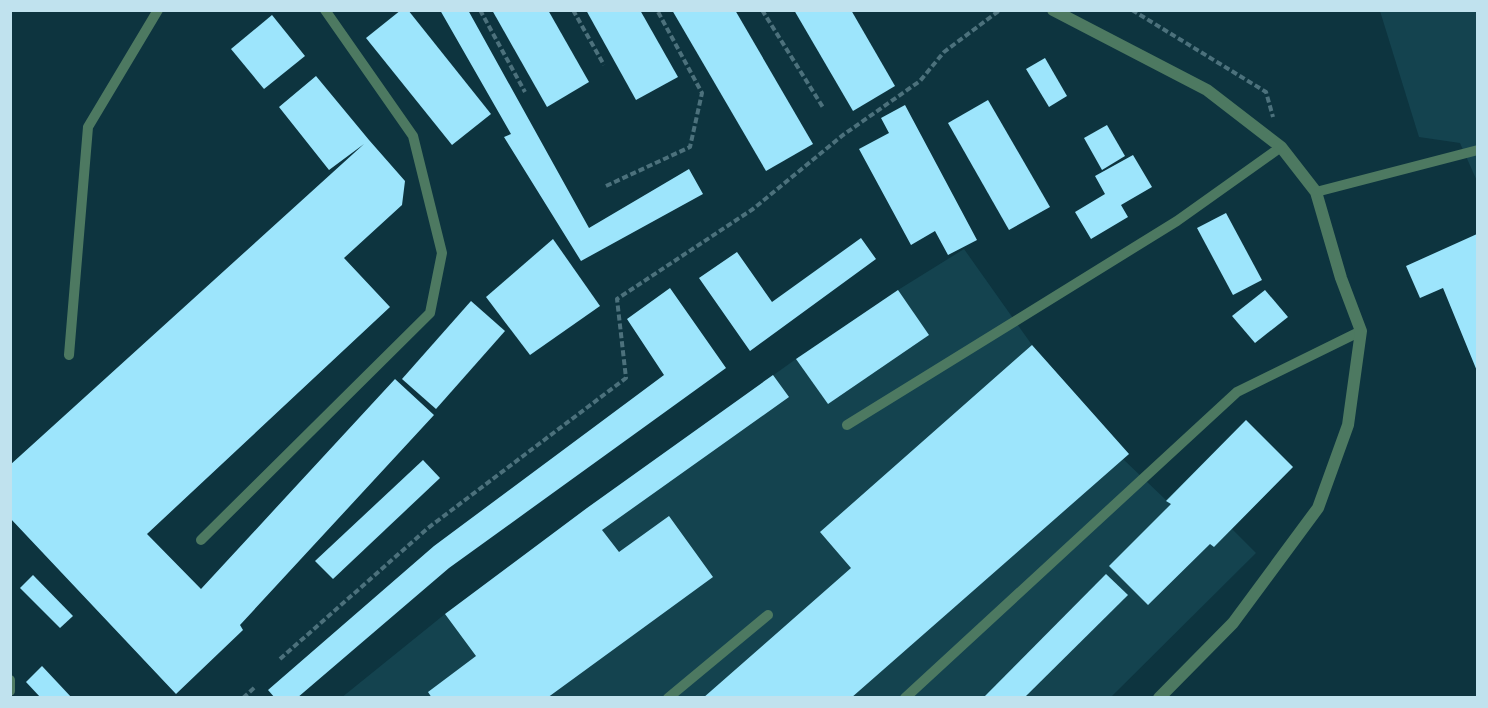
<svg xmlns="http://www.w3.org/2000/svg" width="1488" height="708" viewBox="0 0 1488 708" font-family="Lato,sans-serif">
  <rect width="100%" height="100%" fill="#0d343f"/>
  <!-- built -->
  <g fill="#14434f">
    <path d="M1380 11H1477V181L1460 143 1419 137Z"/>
    <path d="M964 249 1032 345 1129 454 1123 459 1166 500 1246 420 1293 467 1232 529 1256 553 1111 697 341 698 445 614 587 508 796 359 898 290Z"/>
  </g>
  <!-- building -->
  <g fill="#9de5fc">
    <path d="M401 10H408L491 114 452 145 366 38Z"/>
    <path d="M440 10H468L589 228 689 169 703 194 581 261 504 137 511 134Z"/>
    <path d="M492 10H548L589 82 547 107Z"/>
    <path d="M586 10H640L678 77 636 100Z"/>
    <path d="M672 10H735L813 144 766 171Z"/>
    <path d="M794 10H851L895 86 853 111Z"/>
    <path d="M272 15 305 56 264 89 231 49Z"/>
    <path d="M1045 58 1067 96 1049 107 1026 69Z"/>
    <path d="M316 76 369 140 405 181 402 205 344 258 390 307 147 534 201 589 395 379 434 415 240 625 243 630 176 694 10 518V465L364 144 329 170 279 107Z"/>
    <path d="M988 100 1050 207 1009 230 948 123Z"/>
    <path d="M905 105 977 240 948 255 935 231 911 245 859 149 889 133 881 118Z"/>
    <path d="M1107 125 1125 156 1102 170 1084 138Z"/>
    <path d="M1133 155 1152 187 1121 205 1128 217 1091 239 1075 212 1105 194 1095 176Z"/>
    <path d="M1226 213 1262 280 1233 295 1197 228Z"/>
    <path d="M1477 234V371L1443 288 1420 298 1406 266Z"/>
    <path d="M861 238 876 259 750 351 699 278 737 252 772 302Z"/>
    <path d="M553 239 600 306 530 355 486 297Z"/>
    <path d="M670 288 726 368 449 568 297 698H275L268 690 434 546 664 375 627 319Z"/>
    <path d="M898 290 929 335 828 404 796 359Z"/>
    <path d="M1265 290 1288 317 1255 343 1232 316Z"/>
    <path d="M471 301 505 331 436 409 402 379Z"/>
    <path d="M1032 345 1129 454 851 698H703L851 568 820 532Z"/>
    <path d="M773 375 789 397 602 530 619 552 669 516 713 577 547 698H432L428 692 476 656 445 614 587 508Z"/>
    <path d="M1246 420 1293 467 1214 547 1210 544 1148 605 1109 566 1171 504 1166 501Z"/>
    <path d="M423 460 440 478 333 579 315 561Z"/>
    <path d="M1106 574 1128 595 1024 698H983Z"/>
    <path d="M33 575 73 616 60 628 20 588Z"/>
    <path d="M42 666 72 698H41L26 682Z"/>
  </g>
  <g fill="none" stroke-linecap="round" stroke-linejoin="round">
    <!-- path -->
    <g stroke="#4c717c" stroke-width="4" stroke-dasharray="6 3" stroke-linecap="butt">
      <path d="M480 10 525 92"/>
      <path d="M573 10 604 65"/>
      <path d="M762 10 824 109"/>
      <path d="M1132 10 1266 92 1273 117"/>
      <path d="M606 186 690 147 702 93 657 10"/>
      <path d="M280 659 428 528 626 378 617 299 753 209 843 135 920 81 944 52 1000 10"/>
      <path d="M243 698 255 687"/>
    </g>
    <!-- service -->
    <g stroke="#4d7961" stroke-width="10">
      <path d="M1316 192 1478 150"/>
      <path d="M69 355 88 127 158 10"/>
      <path d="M847 425 1177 221 1281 147"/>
      <path d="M201 540 430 313 442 253 413 136 325 10"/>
      <path d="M10 680V691"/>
      <path d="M668 698 768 615"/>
      <path d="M905 698 1237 392 1361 331"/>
    </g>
    <!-- minor -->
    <path stroke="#4d7961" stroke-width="12" d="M1053 10 1207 90 1281 147 1316 192 1341 278 1361 331 1348 425 1318 508 1233 623 1159 698"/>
  </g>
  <!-- border -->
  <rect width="1488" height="708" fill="none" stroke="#c0e2ee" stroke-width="24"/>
</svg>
